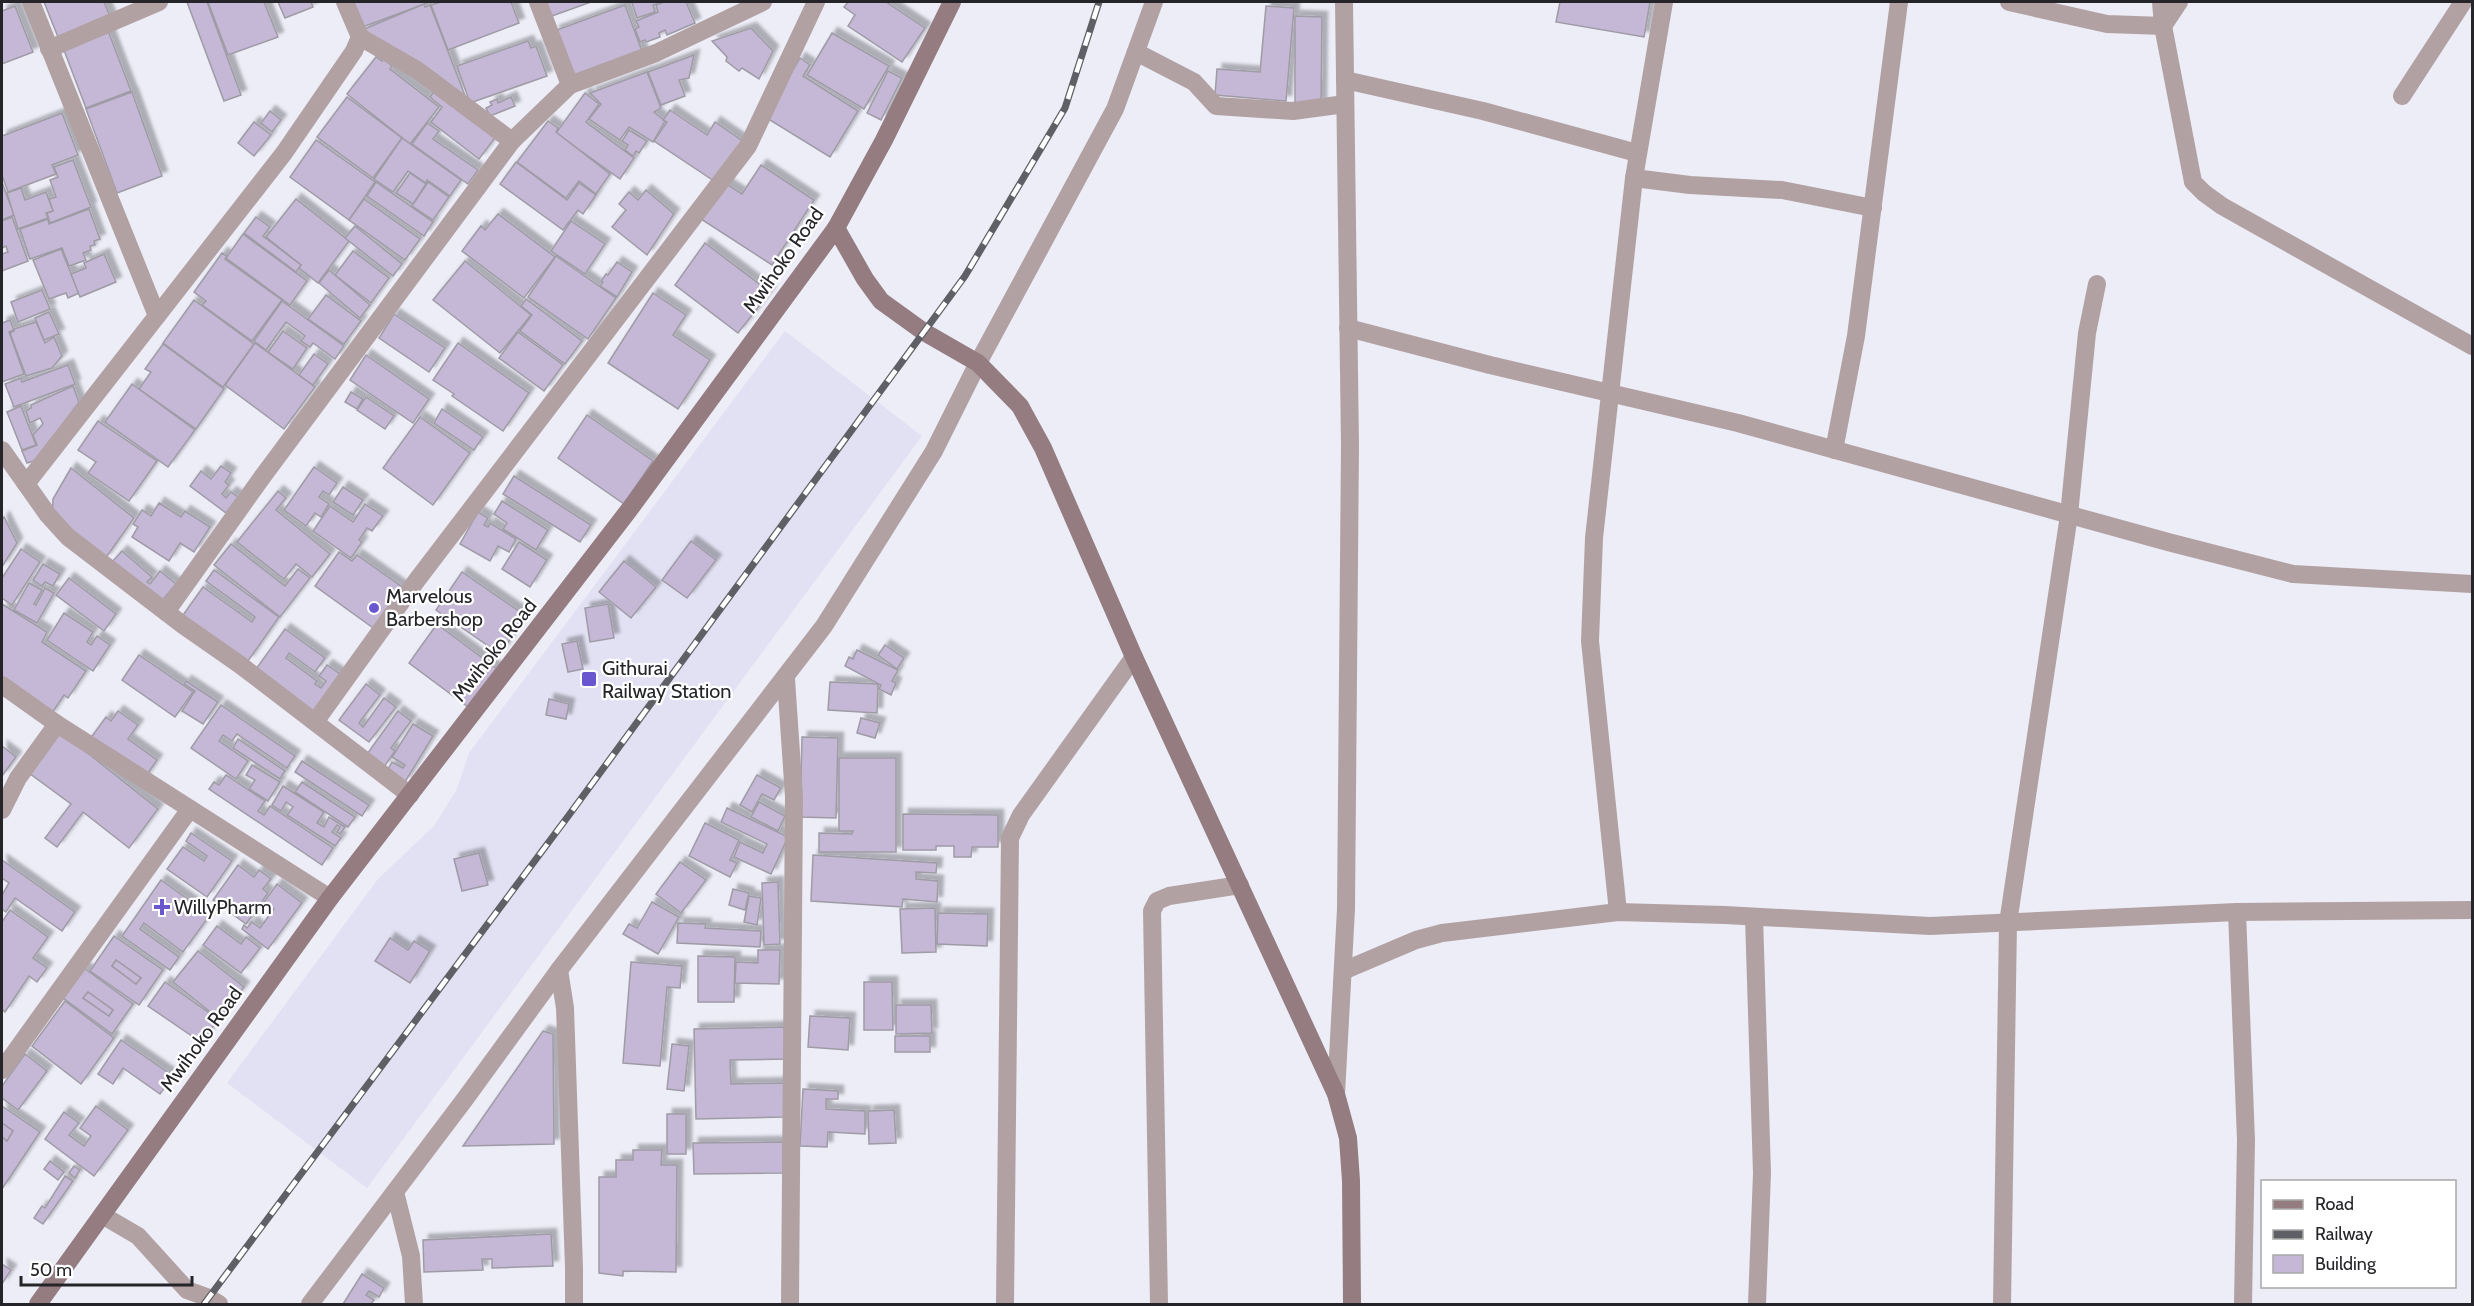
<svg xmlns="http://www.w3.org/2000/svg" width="2474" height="1306" viewBox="0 0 2474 1306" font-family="Cabin,sans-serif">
  <defs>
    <filter id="shadow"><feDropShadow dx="5.5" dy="-5.5" stdDeviation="1.5" flood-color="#0004"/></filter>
  </defs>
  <rect width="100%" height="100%" fill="#ecedf7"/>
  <!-- built -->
  <path fill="#e1e1f3" d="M785 331 922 436 367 1188 227 1083 378 879 434 826 457 789 469 753Z"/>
  <!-- building -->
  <g fill="#c4b8d6" stroke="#9f9ba5" stroke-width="1.5" fill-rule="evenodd" filter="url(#shadow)">
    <path d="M44 2H104L112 21 60 42Z"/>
    <path d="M187 2H207L241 95 224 101Z"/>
    <path d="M208 2H264L278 37 228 55Z"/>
    <path d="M278 2H311L313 7 285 18Z"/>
    <path d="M350 2H430L360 28Z"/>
    <path d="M441 2H511L519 23 448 50 431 5Z"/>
    <path d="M543 2H591L549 17Z"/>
    <path d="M635 2H657V4L653 5 655 12 637 18 632 3Z"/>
    <path d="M664 2H686L695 23 667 35 665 30 659 33 660 37 646 42 645 40 640 42 635 29 639 27 636 21 658 12 656 5Z"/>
    <path d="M848 2H886L925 28 902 62 848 26 855 15 844 7Z"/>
    <path d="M1560 2H1650L1644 37 1556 22Z"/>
    <path d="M424 4 425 7 430 5 466 98 362 30Z"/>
    <path d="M625 5 643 54 571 80 554 31Z"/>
    <path d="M15 6 33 52 2 64V11Z"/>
    <path d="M1266 6 1294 8 1286 101 1215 95 1217 69 1260 72Z"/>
    <path d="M1295 16 1322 17 1321 104H1295Z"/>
    <path d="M107 28 131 91 86 108 62 45Z"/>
    <path d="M751 28 773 51 759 79 742 68 739 71 726 61 727 57 712 41Z"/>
    <path d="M832 33 889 66 864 109 807 75Z"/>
    <path d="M528 41 531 48 536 46 547 76 470 103 457 66Z"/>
    <path d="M694 55 689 78 679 80 685 96 661 105 648 72Z"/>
    <path d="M376 57 382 61 383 58 392 66 390 69 439 107 410 144 347 94Z"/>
    <path d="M800 58 810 65 803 76 858 111 830 157 765 117Z"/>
    <path d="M888 71 902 78 881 120 867 113Z"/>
    <path d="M647 72 661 108 654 112 665 121 653 142 629 127 620 140 589 119 601 104 590 93Z"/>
    <path d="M436 89 497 135 479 159 431 122 442 107 430 97Z"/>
    <path d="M132 92 162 176 117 193 86 109Z"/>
    <path d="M585 93 599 104 586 122 634 158 620 179 556 133Z"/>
    <path d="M347 97 402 138 373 178 317 137Z"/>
    <path d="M511 97 515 106 490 116 486 108 492 105 490 102 497 99 498 103Z"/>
    <path d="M670 110 707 135 715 122 744 142 717 183 654 141 667 122 663 120Z"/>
    <path d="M270 111 281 120 272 132 261 123Z"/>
    <path d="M62 113 78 155 52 165 56 174 8 192 2 175V136Z"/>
    <path d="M548 121 558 128 556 132 610 174 596 194 579 181 566 198 517 162Z"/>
    <path d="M254 122 271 135 254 156 238 143Z"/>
    <path d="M427 123 439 131 433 139 478 170 468 184 412 144Z"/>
    <path d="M629 130 647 141 639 153 636 151 633 156 625 150 628 145 622 141Z"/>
    <path d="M402 138 461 180 450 196 427 180 426 183 408 171 393 192 374 179Z"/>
    <path d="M316 140 375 182 349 220 290 177Z"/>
    <path d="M73 160 91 207 50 223 47 213 53 211 49 199 56 197 50 180 58 177 54 167Z"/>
    <path d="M516 162 567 200 579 183 596 195 583 214 578 210 563 230 500 184Z"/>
    <path d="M761 165 814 200 772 265 701 219 725 183 742 194Z"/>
    <path d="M410 173 426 184 413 204 396 193Z"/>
    <path d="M2 182 14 215 2 220Z"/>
    <path d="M376 182 433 222 424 236 367 196Z"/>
    <path d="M428 182 449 197 433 220 412 206Z"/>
    <path d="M21 188 25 200 46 192 53 211 46 213 48 218 18 229 7 193Z"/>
    <path d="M646 190 674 214 647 255 612 227 626 210 619 204 629 192 638 200Z"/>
    <path d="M296 199 349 241 318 283 299 268 301 265 266 237Z"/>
    <path d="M364 199 420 239 405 260 349 220Z"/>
    <path d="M89 209 100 239 94 241 95 245 90 246 91 250 83 253 86 260 69 266 62 248 30 259 20 229 48 219 49 224Z"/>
    <path d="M498 214 555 257 524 298 462 251 481 226 485 230Z"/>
    <path d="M12 217 28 261 2 271V254L8 252 6 246 2 248V221Z"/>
    <path d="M256 217 270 227 263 236 301 265 296 272 244 233Z"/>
    <path d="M571 221 605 244 585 274 551 251Z"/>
    <path d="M355 226 402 264 393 276 345 238Z"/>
    <path d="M243 234 307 281 290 305 226 258Z"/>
    <path d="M705 243 770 292 738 333 675 285Z"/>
    <path d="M61 249 79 293 68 298 66 293 49 299 33 260Z"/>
    <path d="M353 251 389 278 371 303 335 275Z"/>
    <path d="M222 253 227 256 225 259 282 300 252 341 202 305 206 301 194 292Z"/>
    <path d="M104 254 116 282 80 297 71 274 86 268 84 263Z"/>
    <path d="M556 256 616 298 588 339 528 297Z"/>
    <path d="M465 261 531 315 500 353 433 300Z"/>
    <path d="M617 262 632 272 617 297 600 286 603 282 601 281 606 274 608 275Z"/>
    <path d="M329 270 370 305 360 318 319 283Z"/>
    <path d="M42 290 50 309 18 322 11 302Z"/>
    <path d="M653 293 686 315 673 335 710 360 678 409 608 363Z"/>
    <path d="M326 295 361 321 344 344 308 319Z"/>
    <path d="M526 299 582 341 565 364 520 331 532 315 521 306Z"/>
    <path d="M194 300 254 344 223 387 163 343Z"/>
    <path d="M282 301 344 346 335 359 313 343 310 347 301 341 305 336 286 322 266 350 254 341Z"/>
    <path d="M49 312 59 334 44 340 35 318Z"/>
    <path d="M394 314 445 348 429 372 379 338Z"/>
    <path d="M10 320 14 330 9 332 24 374 2 382V323Z"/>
    <path d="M36 322 45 343 54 337 62 356 52 368 26 376 10 333 14 331V329Z"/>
    <path d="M283 331 307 348 293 369 268 352Z"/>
    <path d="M518 332 563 365 544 391 499 358Z"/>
    <path d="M255 343 315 387 284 429 225 385Z"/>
    <path d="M458 343 529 393 503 431 452 396 454 394 433 380Z"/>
    <path d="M163 344 224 389 196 429 139 389 151 372 145 369Z"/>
    <path d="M314 354 328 364 313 385 299 375Z"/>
    <path d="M366 355 429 399 413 423 350 380Z"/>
    <path d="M68 365 75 384 14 407 5 384 21 378 22 382Z"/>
    <path d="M132 384 195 430 168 467 105 422Z"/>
    <path d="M73 386 79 402 37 460 27 463 22 451 37 445 33 435 43 424 40 418 30 423 26 411 31 408V405Z"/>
    <path d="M351 392 363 399 357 409 345 402Z"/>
    <path d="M366 397 394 416 385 429 357 410Z"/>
    <path d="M21 406 36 445 22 450 7 412Z"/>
    <path d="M442 409 483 437 474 450 434 423Z"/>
    <path d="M587 415 653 461 624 504 558 458Z"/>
    <path d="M420 417 470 453 433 505 383 468Z"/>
    <path d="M98 421 157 461 129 501 88 473 96 462 78 450Z"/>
    <path d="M221 466 231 473 225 482 229 485 222 494 226 498 231 492 238 497 226 513 190 486 201 471 211 479Z"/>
    <path d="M314 467 337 483 329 495 323 491 319 497 329 504 321 517 315 513 306 526 284 510Z"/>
    <path d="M71 468 134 518 105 559 52 516 53 499Z"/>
    <path d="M514 476 591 525 580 542 503 494Z"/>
    <path d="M343 487 363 500 353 515 333 502Z"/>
    <path d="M278 491 286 498 276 510 330 554 312 577 296 564 284 579 237 542Z"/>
    <path d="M502 501 548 530 536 550 503 529 507 523 494 514Z"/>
    <path d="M159 503 181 517 185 511 210 527 194 552 180 543 169 561 132 537 138 527 133 524 142 510 151 516Z"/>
    <path d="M365 504 383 516 372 531 367 528 359 540 362 542 351 558 313 531 330 506 353 522Z"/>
    <path d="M478 512 488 518 484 525 488 527 490 523 516 539 509 552 498 546 490 561 460 544Z"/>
    <path d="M4 517 17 543 2 567V520Z"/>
    <path d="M691 541 716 560 687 598 662 580Z"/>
    <path d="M519 542 547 560 530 587 502 569Z"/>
    <path d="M231 544 285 586 298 569 310 578 280 617 214 565Z"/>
    <path d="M21 549 40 562 12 605 2 598V578Z"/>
    <path d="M122 551 152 577 147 582 150 584 160 571 176 584 160 603 112 562Z"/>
    <path d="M339 552 352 561 357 555 405 589 376 630 315 586Z"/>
    <path d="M624 561 656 587 631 618 599 592Z"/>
    <path d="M43 564 60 574 53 586 45 582 42 586 33 580Z"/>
    <path d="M214 570 279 617 248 661 183 615 203 587 252 622 255 617 206 581Z"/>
    <path d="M462 572 526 616 500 654 436 610Z"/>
    <path d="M69 578 116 614 104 631 56 595Z"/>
    <path d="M29 583 42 590 34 604 36 605 45 588 54 593 37 623 14 610Z"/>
    <path d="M2 604 47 632 42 642 86 671 68 698 64 695 50 716 2 685Z"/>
    <path d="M608 604 614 638 590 642 585 608Z"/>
    <path d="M64 613 93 632 87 642 91 645 97 636 110 645 93 671 47 640Z"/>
    <path d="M437 624 497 669 468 707 409 663Z"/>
    <path d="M285 629 325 658 315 672 289 653 286 658 317 681 315 684 321 688 326 681 319 676 327 665 343 676 316 713 256 669Z"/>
    <path d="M577 641 583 669 568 672 562 644Z"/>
    <path d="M885 645 904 658 897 669 878 655Z"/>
    <path d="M857 650 898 670 892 681 896 683 891 695 879 689 881 685 845 666 849 657 853 659Z"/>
    <path d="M139 655 193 692 175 717 122 680Z"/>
    <path d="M186 681 218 702 203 724 182 711 195 691 184 684Z"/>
    <path d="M830 682 878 684 877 713 828 710Z"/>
    <path d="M366 684 380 695 359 723 363 727 384 698 396 707 369 742 339 720Z"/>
    <path d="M549 699 569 704 566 719 546 715Z"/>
    <path d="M221 705 295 756 287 768 237 734 232 741 223 735 219 741 248 761 236 779 191 748Z"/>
    <path d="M118 711 138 725 128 739 157 760 142 782 87 743 106 717 111 721Z"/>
    <path d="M398 711 411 721 391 748 395 751 384 767 367 754Z"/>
    <path d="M861 718 880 723 875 738 857 733Z"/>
    <path d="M413 724 433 736 405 782 387 771 392 762 403 768 405 765 392 757Z"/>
    <path d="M60 731 158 809 129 848 83 812 57 847 45 838 71 804 29 773Z"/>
    <path d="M802 737 838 738 836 818 800 817Z"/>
    <path d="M238 739 285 771 280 779 233 748Z"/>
    <path d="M2 746 16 757 2 776Z"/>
    <path d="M839 758H896V852H819V833L852 834 853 831H839Z"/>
    <path d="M302 761 369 805 362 816 295 772Z"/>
    <path d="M252 765 280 782 268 801 249 789 255 780 246 775Z"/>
    <path d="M226 775 265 801 258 811 264 815 270 806 333 848 322 865 209 789 214 782 219 785Z"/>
    <path d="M757 775 781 788 774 800 762 794 752 812 740 805Z"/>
    <path d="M302 782 355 817 348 827 295 792Z"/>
    <path d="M283 786 324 812 317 823 324 827 329 817 345 827 340 834 337 832 340 827 337 825 332 832 341 838 335 846 287 815 293 807 286 802 281 811 272 805Z"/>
    <path d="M759 802 785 816 778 831 751 817Z"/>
    <path d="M727 808 788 837 771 874 734 857 740 842 763 853 767 844 721 822Z"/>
    <path d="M903 814 998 815V847H972L971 857H954V846H936V850H903Z"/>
    <path d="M705 823 739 840 730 860 737 863 730 877 689 856Z"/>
    <path d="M191 833 232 861 207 897 167 869 183 847 204 861 207 856 186 841Z"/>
    <path d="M479 853 488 885 462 891 454 859Z"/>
    <path d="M813 855 937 863 936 873 916 872V879L938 881 937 902 903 899 902 907 811 901Z"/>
    <path d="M2 860 75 912 62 931 15 898 6 912 2 909V895L9 883 2 878Z"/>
    <path d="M680 862 706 880 681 913 656 894Z"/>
    <path d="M238 865 254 877 259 870 271 879 263 889 268 893 246 924 213 900Z"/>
    <path d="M161 880 210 915 183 952 144 923 140 929 179 957 170 970 122 936Z"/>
    <path d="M778 882 780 944 764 945 762 883Z"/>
    <path d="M277 884 302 903 268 949 242 929 244 925 247 928 252 922 260 928 274 909 264 902Z"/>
    <path d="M733 889 749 893 745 910 729 905Z"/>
    <path d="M749 896 761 898 757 925 744 922Z"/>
    <path d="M652 902 679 917 658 954 623 934 629 924 637 928Z"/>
    <path d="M935 908 936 952 902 953 900 909Z"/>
    <path d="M10 910 48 937 33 958 47 968 37 982 29 976 5 1012 2 1009V922Z"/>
    <path d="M938 913 988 914 987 946 937 944Z"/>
    <path d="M678 923 706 924 705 928 761 931 760 947 677 943Z"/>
    <path d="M217 926 241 944 246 937 260 948 241 973 203 945Z"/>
    <path d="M114 936 163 970 139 1005 90 971ZM116 960 141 978 136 984 112 966Z"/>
    <path d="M390 938 408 950 414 941 430 951 410 983 375 961Z"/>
    <path d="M758 950H780L779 984 735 983 736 962 758 963Z"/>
    <path d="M198 951 244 987 219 1019 173 982Z"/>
    <path d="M698 956 735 957 734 1002H698Z"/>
    <path d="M116 960 141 978 136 984 112 966Z"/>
    <path d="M631 962 682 966 680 988 667 987 660 1066 623 1063Z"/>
    <path d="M84 968 133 1004 112 1034 63 998ZM88 992 113 1010 109 1016 83 998Z"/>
    <path d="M165 982 218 1019 202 1043 148 1006Z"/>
    <path d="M864 982H892L893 1030H864Z"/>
    <path d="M88 992 113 1010 109 1016 83 998Z"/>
    <path d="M65 1001 114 1038 81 1084 32 1046Z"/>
    <path d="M896 1005H931L932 1033 896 1034Z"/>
    <path d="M810 1016 850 1018 848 1050 808 1047Z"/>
    <path d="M787 1027V1059L730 1060 731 1084 785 1083V1117L696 1119 694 1029Z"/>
    <path d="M543 1031 553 1034 554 1144 463 1146Z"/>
    <rect x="895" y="1036" width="35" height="16"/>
    <path d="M121 1040 173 1076 160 1094 123 1068 113 1084 98 1074Z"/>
    <path d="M672 1044 689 1046 684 1091 667 1089Z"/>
    <path d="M25 1054 47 1071 18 1110 2 1098V1086Z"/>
    <path d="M803 1089 838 1091V1099H826V1109L865 1111V1134L828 1132 827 1147 800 1146Z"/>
    <path d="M2 1106 40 1132 2 1189V1137L7 1141 13 1131 2 1123Z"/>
    <path d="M96 1106 128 1130 94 1176 45 1139 64 1112 79 1123 69 1135 84 1146 91 1136 80 1128Z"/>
    <path d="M894 1110 896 1143 869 1144 868 1111Z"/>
    <rect x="667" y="1114" width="19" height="40"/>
    <path d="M2 1123 13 1131 7 1141 2 1137Z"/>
    <path d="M783 1142V1173L694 1174 693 1143Z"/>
    <path d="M633 1150H662L661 1165H677L676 1272 623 1271V1276L599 1273V1177H616V1160H633Z"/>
    <path d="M50 1161 64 1172 58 1180 44 1169Z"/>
    <path d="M74 1166 80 1170 75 1178 69 1173Z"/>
    <path d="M65 1176 73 1181 43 1224 34 1218 42 1206 45 1208Z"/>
    <path d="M551 1234 553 1266 492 1268V1259H482L483 1270 424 1272 423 1240Z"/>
    <path d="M2 1264 11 1270 2 1284Z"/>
    <path d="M362 1274 384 1288 379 1297 369 1291 366 1295 374 1300 371 1304H343Z"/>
  </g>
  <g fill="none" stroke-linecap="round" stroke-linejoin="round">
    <!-- street -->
    <g stroke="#b2a1a3" stroke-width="18">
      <path d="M31 2 157 316"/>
      <path d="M538 2 570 85"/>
      <path d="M2009 2 2107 24 2163 26 2179 2"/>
      <path d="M2161 2 2163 26 2193 182 2204 193 2222 206 2472 346"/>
      <path d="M360 37 417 70 512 141"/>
      <path d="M49 49 159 2"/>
      <path d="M1136 52 1194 82 1216 106 1293 111 1345 104"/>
      <path d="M1345 80 1483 111 1637 153"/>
      <path d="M2402 96 2463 2"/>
      <path d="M1634 178 1690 185 1782 190 1873 208"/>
      <path d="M1348 328 1490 365 1738 423 2168 542 2293 574 2472 584"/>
      <path d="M2 450 48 515 68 537 183 625 239 664 410 795"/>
      <path d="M1834 450 1856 336 1899 2"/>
      <path d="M26 484 284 153 354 51 360 37 345 2"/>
      <path d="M166 612 263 476 512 141 570 85 656 53 763 2"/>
      <path d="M786 679 794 797 790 1304"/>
      <path d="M2 685 57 724 330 898"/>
      <path d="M315 722 417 580 748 146 816 2"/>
      <path d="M2 810 18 778 57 724"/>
      <path d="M1618 912 1590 641 1594 538 1634 178 1664 2"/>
      <path d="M2237 912 2246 1140 2243 1304"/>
      <path d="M1754 917 1762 1173 1757 1304"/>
      <path d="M559 970 565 1008 574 1268V1304"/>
      <path d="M1343 971 1416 940 1442 933 1618 912 1725 915 1930 926 2237 912 2472 910"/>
      <path d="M2 1070 190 809"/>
      <path d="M1336 1094 1346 909 1350 445 1344 2"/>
      <path d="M395 1192 411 1256 414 1304"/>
      <path d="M102 1215 138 1236 187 1290 209 1298 219 1304"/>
      <path d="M310 1304 465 1099 559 970 824 626 934 451 978 363 1115 109 1154 2"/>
      <path d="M1005 1304 1010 838 1021 815 1134 657"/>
      <path d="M1159 1304 1152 911 1157 901 1169 896 1240 885"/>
      <path d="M2002 1304 2008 923 2069 515 2087 333 2097 284"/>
    </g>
    <!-- secondary -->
    <g stroke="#947c80" stroke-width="18">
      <path d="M836 228 865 279 881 301 924 332 978 363 1020 406 1043 448 1134 657 1336 1094 1348 1138 1351 1181 1352 1304"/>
      <path d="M38 1304 330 898 629 510 836 228 884 140 952 2"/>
    </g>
    <!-- rail casing -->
    <g stroke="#5f6065" stroke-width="7">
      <path id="rail" d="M204 1304 569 815 965 276 1065 108 1099 2"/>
    </g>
    <!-- rail -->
    <use href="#rail" stroke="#fff" stroke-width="4.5" stroke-dasharray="14" stroke-linecap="butt"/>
  </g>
  <!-- markers -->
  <g fill="#6a57d0" stroke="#fff" stroke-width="2">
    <circle cx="374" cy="608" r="6"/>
    <rect x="581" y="671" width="16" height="16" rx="3"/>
    <path d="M159 898h6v6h6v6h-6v6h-6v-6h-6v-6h6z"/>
  </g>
  <g text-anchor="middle" stroke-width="4.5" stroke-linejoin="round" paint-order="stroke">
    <!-- street labels -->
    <g font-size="20" fill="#252529" stroke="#fff">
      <text transform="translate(783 260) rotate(-55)" y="7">Mwihoko Road</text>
      <text transform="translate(494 650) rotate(-52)" y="7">Mwihoko Road</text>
      <text transform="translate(201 1039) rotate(-54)" y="7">Mwihoko Road</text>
    </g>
    <!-- poi labels -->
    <g font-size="20" fill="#252529" stroke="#fff" text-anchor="start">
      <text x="386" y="603">Marvelous<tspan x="386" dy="23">Barbershop</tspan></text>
      <text x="602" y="675">Githurai<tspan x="602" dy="23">Railway Station</tspan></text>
      <text x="174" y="914">WillyPharm</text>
    </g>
  </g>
  <!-- border -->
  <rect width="2474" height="1306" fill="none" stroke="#252529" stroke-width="6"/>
  <!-- legend -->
  <rect x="2261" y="1180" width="195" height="108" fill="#ffffff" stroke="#a8a8a9" stroke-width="1.5"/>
  <rect x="2273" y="1200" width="30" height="9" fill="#947c80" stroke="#a8a8a9" stroke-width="1.5"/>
  <text x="2315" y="1210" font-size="18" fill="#252529">Road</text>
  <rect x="2273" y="1230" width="30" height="9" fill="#5f6065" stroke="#a8a8a9" stroke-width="1.5"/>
  <text x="2315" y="1240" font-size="18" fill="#252529">Railway</text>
  <rect x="2273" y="1255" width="30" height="18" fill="#c4b8d6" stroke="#a8a8a9" stroke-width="1.5"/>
  <text x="2315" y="1270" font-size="18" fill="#252529">Building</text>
  <!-- scale -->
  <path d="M21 1276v9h171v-9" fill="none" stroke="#252529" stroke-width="3"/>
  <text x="30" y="1276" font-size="18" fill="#252529" stroke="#ffffff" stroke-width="4.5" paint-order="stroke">50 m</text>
</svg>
